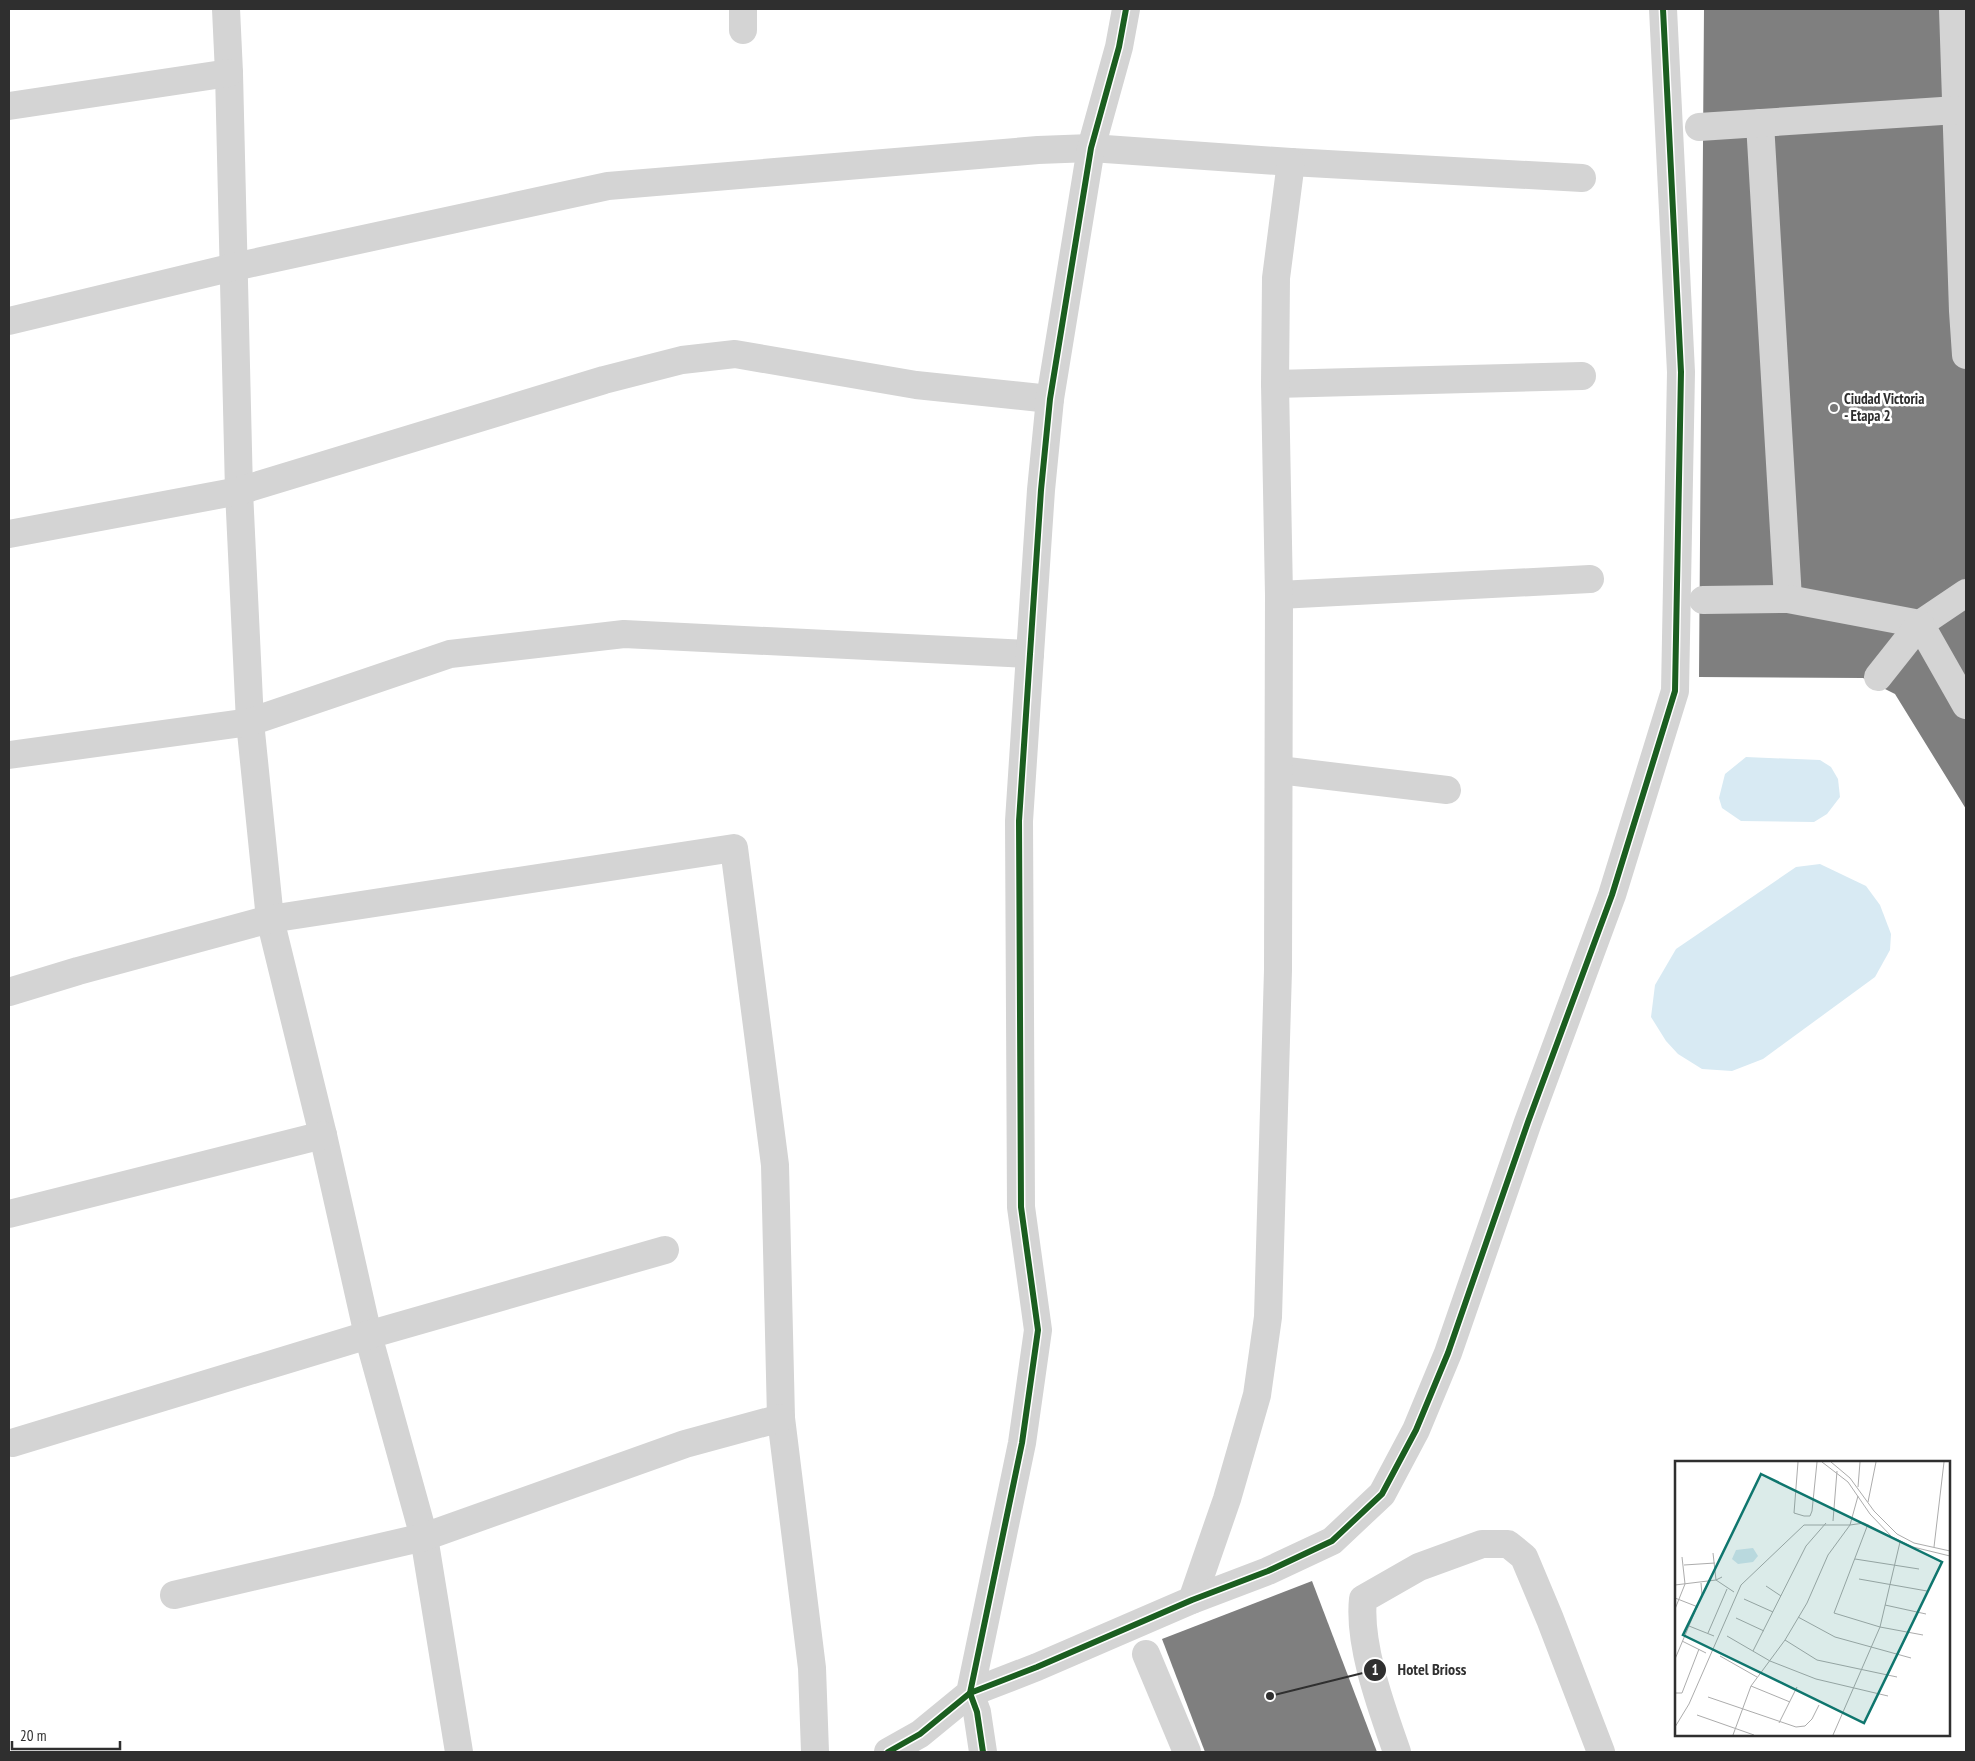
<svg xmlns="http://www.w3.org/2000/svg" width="1975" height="1761" viewBox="0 0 1975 1761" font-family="'PT Sans Narrow',sans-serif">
  <rect width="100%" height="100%" fill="#fff"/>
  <!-- water -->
  <g fill="#d8eaf3">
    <path d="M1746 757 1820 760 1831 767 1838 779 1840 797 1827 814 1814 822 1741 821 1722 808 1719 798 1725 774Z"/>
    <path d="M1820 864 1866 886 1880 905 1891 934 1890 950 1875 977 1763 1059 1732 1071 1702 1069 1678 1054 1666 1041 1651 1017 1655 985 1676 949 1796 867Z"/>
  </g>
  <!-- building -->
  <g fill="#7f7f7f">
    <path d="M1704 9H1966V809L1895 694 1863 678 1699 677Z"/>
    <path d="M1312 1581 1377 1752H1205L1162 1639Z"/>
  </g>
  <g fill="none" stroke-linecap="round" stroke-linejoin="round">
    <!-- minor -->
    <g stroke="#d4d4d4" stroke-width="28">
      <path d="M226 9 229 73 239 491 250 722 270 919 323 1135 368 1335 424 1537 459 1752"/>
      <path d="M1953 9 1963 311 1966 355"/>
      <path d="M743 30V9"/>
      <path d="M9 106 229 73"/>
      <path d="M1760 123 1788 599"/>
      <path d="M1699 127 1957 110"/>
      <path d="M9 321 234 267 608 186 1038 150 1091 148 1291 162 1582 178"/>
      <path d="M1275 384 1582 376"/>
      <path d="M9 534 239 491 604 380 682 360 735 354 916 385 1050 399"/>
      <path d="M1279 595 1590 579"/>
      <path d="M1703 600 1788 599 1920 624 1966 593"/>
      <path d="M1878 677 1920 624 1966 705"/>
      <path d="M9 755 250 722 450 654 624 634 1030 654"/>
      <path d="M1279 770 1447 790"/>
      <path d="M9 992 78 971 270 919 734 848 775 1165 781 1418 812 1668 815 1752"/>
      <path d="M9 1214 323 1135"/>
      <path d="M12 1443 368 1335 665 1250"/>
      <path d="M174 1595 424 1537 685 1444 781 1418"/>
      <path d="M1192 1600 1227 1499 1257 1395 1268 1317 1278 970 1279 595 1275 384 1276 278 1291 162"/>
      <path d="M1146 1654 1187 1752"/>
      <path d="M888 1752 920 1734 970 1693 1022 1443 1038 1330 1021 1207 1019 821 1030 654 1041 490 1050 399 1091 148 1119 47 1126 9"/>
      <path d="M983 1752 977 1712 970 1693 1037 1667 1192 1600 1268 1571 1332 1541 1382 1494 1416 1430 1448 1353 1528 1122 1612 895 1675 691 1681 372 1663 9"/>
      <path d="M1397 1752C1382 1709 1358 1645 1363 1599L1419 1567 1482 1544H1508L1524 1557 1550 1619 1601 1752"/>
    </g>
    <!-- cycleway casing -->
    <g stroke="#fff" stroke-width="9">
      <g id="cycleway">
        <path d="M888 1752 920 1734 970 1693 1022 1443 1038 1330 1021 1207 1019 821 1030 654 1041 490 1050 399 1091 148 1119 47 1126 9"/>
        <path d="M983 1752 977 1712 970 1693 1037 1667 1192 1600 1268 1571 1332 1541 1382 1494 1416 1430 1448 1353 1528 1122 1612 895 1675 691 1681 372 1663 9"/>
      </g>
    </g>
    <!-- cycleway -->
    <use href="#cycleway" stroke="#1b5e20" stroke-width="6"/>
  </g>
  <!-- markers -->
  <circle fill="#787878" stroke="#fff" stroke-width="2" cx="1834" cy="408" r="5"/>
  <g text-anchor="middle" stroke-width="5" stroke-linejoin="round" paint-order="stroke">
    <!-- poi labels -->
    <g font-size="15" font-weight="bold" fill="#2f2f2f" stroke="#fff" text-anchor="start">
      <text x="1844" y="404">Ciudad Victoria<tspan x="1844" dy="17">- Etapa 2</tspan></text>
    </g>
  </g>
  <!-- overview -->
  <g transform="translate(1675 1461)">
    <rect width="275" height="275" fill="#fff"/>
    <path d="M78 87 83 95 78 101 63 103 57 98 61 89Z" fill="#d8eaf3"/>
    <path fill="none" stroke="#acacac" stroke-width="1" d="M123 1 119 52 129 55H135L137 50 142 1M147 1 173 21 195 53 217 76 238 86 275 95M156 1 175 17 199 50 222 73 239 82 275 90M183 26 185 1M193 41 201 1M158 60 162 10M193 63 159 152 205 166 248 174M259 86 269 1M38 92 41 119 47 116M180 98 244 108M9 104 40 102M184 118 252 130M0 124 41 119 59 131M91 125 106 135M0 137 23 146M69 138 98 151M210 144 251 153M0 148 10 123 7 96M123 156 160 176 236 197M61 157 89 170M14 165 39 175M33 172 52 128M52 175 95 200 141 218 213 235M110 179 142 199 222 216M7 180 31 192M78 190 131 85 151 62M45 195 82 216M0 198 27 134 26 122M76 225 115 241M0 232H7L24 188M33 236 121 266 130 265 137 258 144 244M22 254 79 274M104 262 122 226M0 266 14 243 66 124 129 64H175L183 35M58 274 76 225 110 179 132 142 153 94 175 64 189 62 217 76M158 274 205 166 225 81"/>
    <path fill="#0f766e" fill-opacity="0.15" stroke="#0f766e" stroke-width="2.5" d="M86 13 267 101 189 262 8 174Z"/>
    <rect width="275" height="275" fill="none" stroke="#2f2f2f" stroke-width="2.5"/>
  </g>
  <!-- callouts -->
  <path fill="none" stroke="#2f2f2f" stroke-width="2" d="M1270 1696L1375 1670"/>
  <g fill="#2f2f2f" stroke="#fff" stroke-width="2">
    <circle cx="1270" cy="1696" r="5"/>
    <circle cx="1375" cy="1670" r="12"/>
  </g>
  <g font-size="15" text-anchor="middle" font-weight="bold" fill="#fff">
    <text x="1375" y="1675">1</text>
  </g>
  <g font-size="16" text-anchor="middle" font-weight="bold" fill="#2f2f2f" stroke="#fff" stroke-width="5" stroke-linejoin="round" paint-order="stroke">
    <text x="1432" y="1675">Hotel Brioss</text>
  </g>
  <!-- border -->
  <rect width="1975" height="1761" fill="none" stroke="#2f2f2f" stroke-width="20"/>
  <!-- scale -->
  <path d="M12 1741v8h108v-8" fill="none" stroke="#2f2f2f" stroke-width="2.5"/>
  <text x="20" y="1741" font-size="15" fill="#2f2f2f" stroke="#ffffff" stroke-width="4" paint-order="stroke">20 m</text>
</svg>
